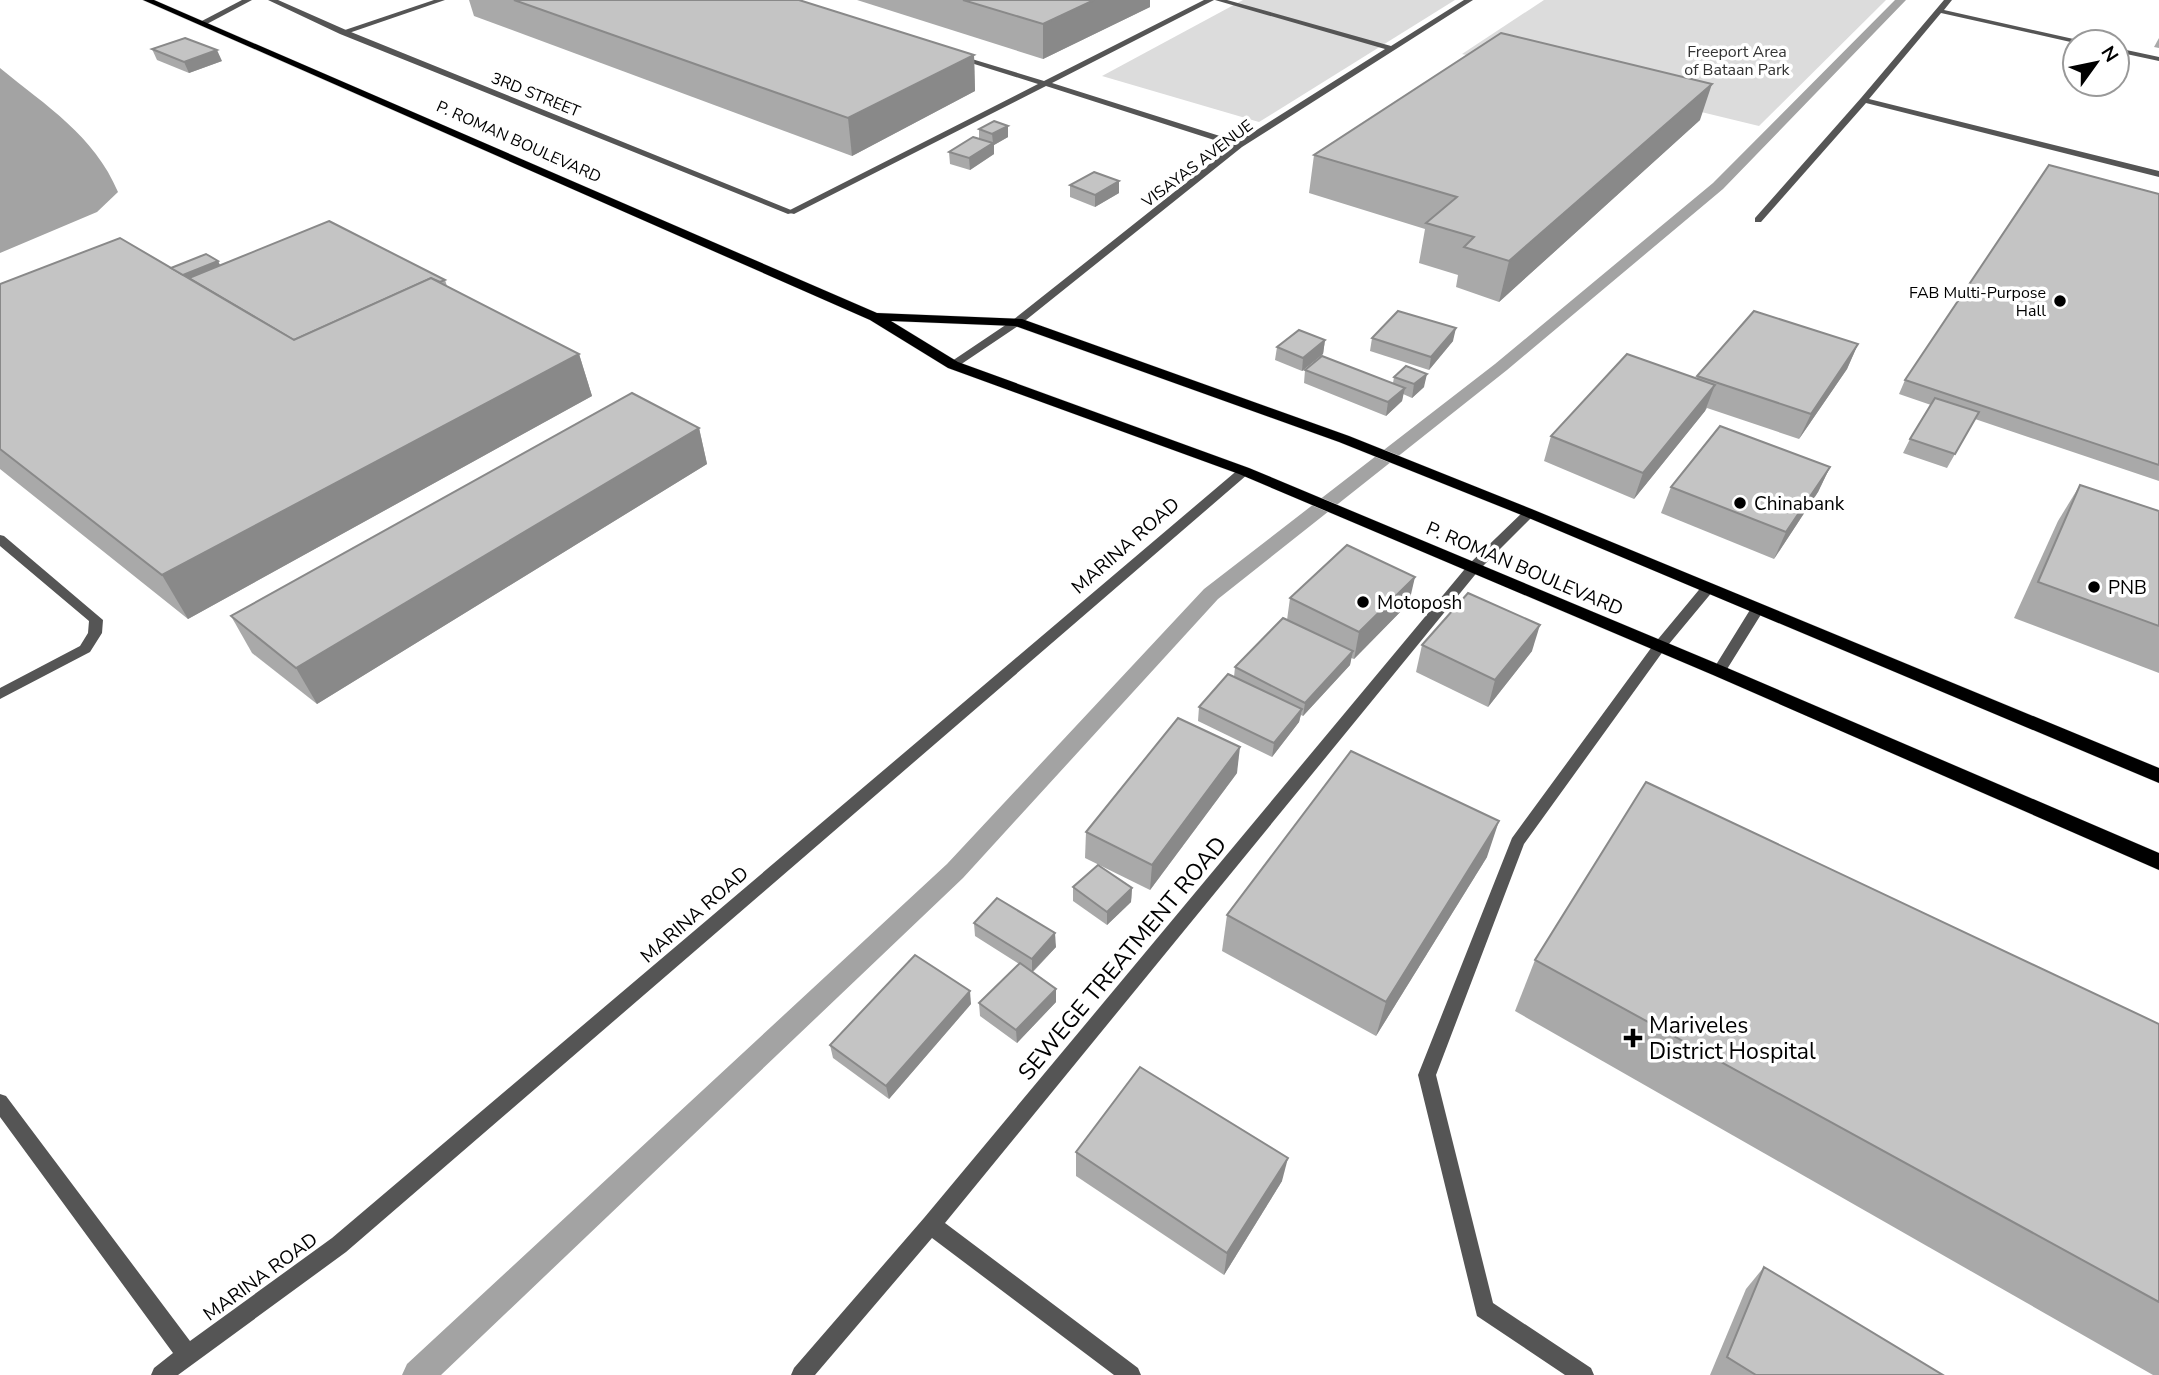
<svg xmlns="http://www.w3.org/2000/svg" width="2159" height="1375" viewBox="0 0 2159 1375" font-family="'Nunito Sans',sans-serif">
  <rect width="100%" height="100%" fill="#fff"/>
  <!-- green -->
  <g fill="#dcdcdc">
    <path d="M1243 0H1455L1259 122 1102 76Z"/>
    <path d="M1544 0H1886L1759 126 1462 54Z"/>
  </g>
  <!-- water -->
  <path fill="#a3a3a3" d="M0 68C46 106 94 135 118 192L97 212 0 253Z"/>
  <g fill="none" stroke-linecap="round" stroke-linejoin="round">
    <!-- stream -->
    <path fill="#a3a3a3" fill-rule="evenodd" d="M1895 0H1906L1723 189 1507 370 1218 599 963 878 441 1375H402L407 1364 947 864 1204 589 1495 364 1713 183Z"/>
    <!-- primary casing -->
    <g stroke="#dbdbdb" stroke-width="1">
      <path id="primary" d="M143 0H154L877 313 1022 319 1349 436 1534 510 2159 768V783L1524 516 1339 442 1015 326 891 321 958 362 1249 468 1725 667 2159 853V870L1713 675 1239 474 948 368 870 320Z"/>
    </g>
    <!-- lane -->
    <g fill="#555" fill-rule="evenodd">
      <path d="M434 0H445L346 34 339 32Z"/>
      <path d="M1204 0H1214L1052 83 1242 143V147H1236L1046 86 794 214 786 212 1038 84 952 57V53L1044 81Z"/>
      <path d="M1944 0H1952L1944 10 2087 42 2075 43 1941 13 1869 99 2159 171V177L1866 103 1761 222H1755V218L1861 98Z"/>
      <path d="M2117 48 2159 57V61L2117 52Z"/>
      <path d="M1244 467 1250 471 1248 474 346 1252 178 1375H151L154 1368 173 1353 0 1117V1094L6 1096 190 1341 332 1238 1240 468Z"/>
      <path d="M1529 509 1533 510 1535 513 1533 516 1479 570 945 1223 1138 1368 1141 1375H1114L932 1238 815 1375H791L794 1368 924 1218 1469 564 1525 510Z"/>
      <path d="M0 535 4 536 103 620 102 633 90 652 0 699V688L80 646 88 633 89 621 0 546Z"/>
      <path d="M1708 584 1715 588 1713 591 1664 650 1524 844 1436 1075 1493 1303 1591 1368 1594 1375H1565L1477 1316 1418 1075 1512 838 1654 644 1703 585Z"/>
      <path d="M1758 604 1765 608 1724 674H1714L1712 671 1714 668 1753 605Z"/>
    </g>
    <!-- street -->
    <g fill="#555" fill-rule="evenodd">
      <path d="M242 0H252L205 25 198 23Z"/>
      <path d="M268 0H278L346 30 796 212 788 214 340 34Z"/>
      <path d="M1215 0H1227L1391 46 1464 0H1473L1242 147 1021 324 957 367H949V363L1013 320 1236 143 1385 49Z"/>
    </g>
    <!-- primary -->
    <use href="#primary" fill="#000" fill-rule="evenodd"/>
  </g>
  <!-- wall -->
  <g fill="#a9a9a9">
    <path d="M469 0H799L974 55 975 91 852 156 474 16Z"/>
    <path d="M857 0H1150V7L1043 59Z"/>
    <path d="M2159 38V48L2154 47Z"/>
    <path d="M152 49 222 61 189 73 157 60Z"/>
    <path d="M1700 120 1499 302 1456 287 1458 275 1419 263 1425 229 1309 193 1314 155Z"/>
    <path d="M979 129 1008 137 994 145V154L970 170 950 164 949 152 979 139Z"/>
    <path d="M1119 181V193L1095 207 1070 197V185Z"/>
    <path d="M2159 194V481L1975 419 1947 468 1903 453 1910 439 1931 405 1899 394 1905 380Z"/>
    <path d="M218 261 220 266 445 280 447 286 579 354 592 396 188 619 0 469V284L171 268Z"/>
    <path d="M1372 338 1453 341 1429 370 1370 351Z"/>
    <path d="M1325 340 1323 354 1302 371 1275 360 1277 347Z"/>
    <path d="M1858 344 1847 369 1799 439 1707 408 1705 411 1634 499 1544 461 1551 436 1696 379 1697 376Z"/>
    <path d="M1305 370 1393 383 1394 377 1424 387 1412 398 1403 394 1402 401 1386 416 1304 383Z"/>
    <path d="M699 428 707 464 317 704 252 653 231 616Z"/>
    <path d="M1830 467 1818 492 1774 559 1661 513 1671 487Z"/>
    <path d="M2080 485 2159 511V673L2014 618 2058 521Z"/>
    <path d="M1290 598 1409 603 1354 659 1351 658 1350 665 1303 716 1301 715 1299 722 1272 757 1198 721 1199 707 1234 677 1235 667 1287 620Z"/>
    <path d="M1422 645 1532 651 1488 707 1416 672Z"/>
    <path d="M1237 773 1150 890 1085 858 1086 832Z"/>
    <path d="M1487 857 1376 1036 1222 951 1227 915Z"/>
    <path d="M1073 887 1132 888 1131 902 1107 925 1073 901Z"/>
    <path d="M974 923 1056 947 1033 972 1056 1002 1017 1043 980 1016 979 1003 1019 964 975 936Z"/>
    <path d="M1535 960 2159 1024V1375H2153L1515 1011Z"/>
    <path d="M971 1004 889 1099 833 1058 830 1045Z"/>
    <path d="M1076 1152 1282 1181 1224 1275 1076 1176Z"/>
    <path d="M1764 1267 1943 1375H1710L1746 1289Z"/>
  </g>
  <!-- shaded-wall -->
  <g fill="#898989">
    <path d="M1094 0H1150V7L1043 59V24Z"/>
    <path d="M217 50 222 61 189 73 184 62Z"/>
    <path d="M974 55 975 91 852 156 848 118Z"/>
    <path d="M1712 84 1700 120 1499 302 1509 261Z"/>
    <path d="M1008 126V137L994 145V154L970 170 969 158 993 143 992 134Z"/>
    <path d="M1119 181V193L1095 207V195Z"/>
    <path d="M218 261 224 273 163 283Z"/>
    <path d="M1456 328 1453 341 1429 370 1431 357Z"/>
    <path d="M1325 340 1323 354 1302 371 1303 358Z"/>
    <path d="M1858 344 1847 369 1799 439 1811 414Z"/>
    <path d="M579 354 592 396 188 619 162 575Z"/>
    <path d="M1427 374 1424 387 1412 398 1414 384Z"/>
    <path d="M1715 385 1705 411 1634 499 1643 473Z"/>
    <path d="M1405 388 1402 401 1386 416 1388 402Z"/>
    <path d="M699 428 707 464 317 704 296 668Z"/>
    <path d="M1830 467 1818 492 1774 559 1786 532Z"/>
    <path d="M1415 577 1409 603 1354 659 1359 632Z"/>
    <path d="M1540 625 1532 651 1488 707 1495 680Z"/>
    <path d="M1353 651 1350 665 1303 716 1305 703Z"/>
    <path d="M1302 709 1299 722 1272 757 1274 743Z"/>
    <path d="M1240 747 1237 773 1150 890 1152 865Z"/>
    <path d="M1499 821 1487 857 1376 1036 1386 1002Z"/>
    <path d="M1132 888 1131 902 1107 925V912Z"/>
    <path d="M1055 933 1056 947 1032 972V959Z"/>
    <path d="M1056 989V1002L1017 1043 1016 1030Z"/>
    <path d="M970 991 971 1004 889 1099 886 1086Z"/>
    <path d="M1288 1158 1282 1181 1224 1275 1227 1253Z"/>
  </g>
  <!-- building -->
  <g fill="#c4c4c4" stroke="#898989" stroke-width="2">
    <path d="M514 0H799L974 55 848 118Z"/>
    <path d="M963 0H1094L1043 24Z"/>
    <path d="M1501 33 1712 84 1509 261 1464 247 1474 237 1426 223 1457 197 1314 155Z"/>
    <path d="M185 38 217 50 184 62 152 49Z"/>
    <path d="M994 121 1008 126 992 134 979 129Z"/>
    <path d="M973 137 993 143 969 158 949 152Z"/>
    <path d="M2049 165 2159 194V465L1905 380Z"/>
    <path d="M1094 172 1119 181 1095 195 1070 185Z"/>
    <path d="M329 221 445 280 440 282 431 278 294 340 189 278Z"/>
    <path d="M120 238 294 340 431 278 579 354 162 575 0 449V284Z"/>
    <path d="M206 254 218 261 183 275 171 268Z"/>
    <path d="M1398 311 1456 328 1431 357 1372 338Z"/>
    <path d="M1754 311 1858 344 1811 414 1697 376Z"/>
    <path d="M1299 330 1325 340 1303 358 1277 347Z"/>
    <path d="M1627 354 1715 385 1643 473 1551 436Z"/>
    <path d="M1322 356 1405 388 1388 402 1305 370Z"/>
    <path d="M1406 366 1427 374 1414 384 1394 377Z"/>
    <path d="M632 393 699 428 296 668 231 616Z"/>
    <path d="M1935 398 1979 412 1955 454 1910 439Z"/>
    <path d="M1720 426 1830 467 1786 532 1671 487Z"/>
    <path d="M2080 485 2159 511V626L2038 582Z"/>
    <path d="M1347 545 1415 577 1359 632 1290 598Z"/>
    <path d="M1468 593 1540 625 1495 680 1422 645Z"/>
    <path d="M1283 618 1353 651 1305 703 1235 667Z"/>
    <path d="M1228 674 1302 709 1274 743 1199 707Z"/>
    <path d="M1178 718 1240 747 1152 865 1086 832Z"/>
    <path d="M1351 751 1499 821 1386 1002 1227 915Z"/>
    <path d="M1646 782 2159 1024V1302L1535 960Z"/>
    <path d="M1098 865 1132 888 1107 912 1073 887Z"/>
    <path d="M997 898 1055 933 1032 959 974 923Z"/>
    <path d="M915 955 970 991 886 1086 830 1045Z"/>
    <path d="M1020 963 1056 989 1016 1030 979 1003Z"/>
    <path d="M1140 1067 1288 1158 1227 1253 1076 1152Z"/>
    <path d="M1764 1267 1943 1375H1756L1727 1357Z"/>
  </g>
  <!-- markers -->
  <g fill="#000" stroke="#fff" stroke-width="2.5">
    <circle cx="2060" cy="301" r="7"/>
    <circle cx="1740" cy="503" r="7"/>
    <circle cx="2094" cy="587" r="7"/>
    <circle cx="1363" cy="602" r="7"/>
    <path d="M1629.5 1027.5h7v7h7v7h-7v7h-7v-7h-7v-7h7z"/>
  </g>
  <g text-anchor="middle" stroke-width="7" stroke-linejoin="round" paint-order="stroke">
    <!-- far-park labels -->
    <g font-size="16" fill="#333" stroke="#fff">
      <text x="1737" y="57">Freeport Area<tspan x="1737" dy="18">of Bataan Park</tspan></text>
    </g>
    <!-- far-street labels -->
    <g font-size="16" fill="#000" stroke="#fff">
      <text transform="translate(536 94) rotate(22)" y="6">3RD STREET</text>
      <text transform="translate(519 141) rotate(24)" y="6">P. ROMAN BOULEVARD</text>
      <text transform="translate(1197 163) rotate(-37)" y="6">VISAYAS AVENUE</text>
    </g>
    <!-- far-poi labels -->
    <g font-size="16" fill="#000" stroke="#fff" text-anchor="end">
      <text x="2046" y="298">FAB Multi-Purpose<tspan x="2046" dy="18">Hall</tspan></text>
    </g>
    <!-- poi labels -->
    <g font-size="19" fill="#000" stroke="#fff" text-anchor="start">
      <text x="1754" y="510">Chinabank</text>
      <text x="2108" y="594">PNB</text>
      <text x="1377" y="609">Motoposh</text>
    </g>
    <!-- street labels -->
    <g font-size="19" fill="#000" stroke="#fff">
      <text transform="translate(1125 545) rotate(-41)" y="7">MARINA ROAD</text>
      <text transform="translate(1525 568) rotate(23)" y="7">P. ROMAN BOULEVARD</text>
      <text transform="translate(694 914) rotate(-41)" y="7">MARINA ROAD</text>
      <text transform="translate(260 1276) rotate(-36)" y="7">MARINA ROAD</text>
    </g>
    <!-- near-street labels -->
    <g font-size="23" fill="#000" stroke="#fff">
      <text transform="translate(1122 958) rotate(-50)" y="8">SEWEGE TREATMENT ROAD</text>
    </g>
    <!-- near-poi labels -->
    <g font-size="23" fill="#000" stroke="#fff" text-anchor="start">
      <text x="1649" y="1033">Mariveles<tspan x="1649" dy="26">District Hospital</tspan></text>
    </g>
  </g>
  <!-- north arrow -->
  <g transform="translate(2096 63) rotate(57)"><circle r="33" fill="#ffffff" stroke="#999999" stroke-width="2"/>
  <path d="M0-5L12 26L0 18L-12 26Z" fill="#000000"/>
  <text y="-10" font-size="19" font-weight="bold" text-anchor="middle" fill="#000000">N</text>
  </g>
</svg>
